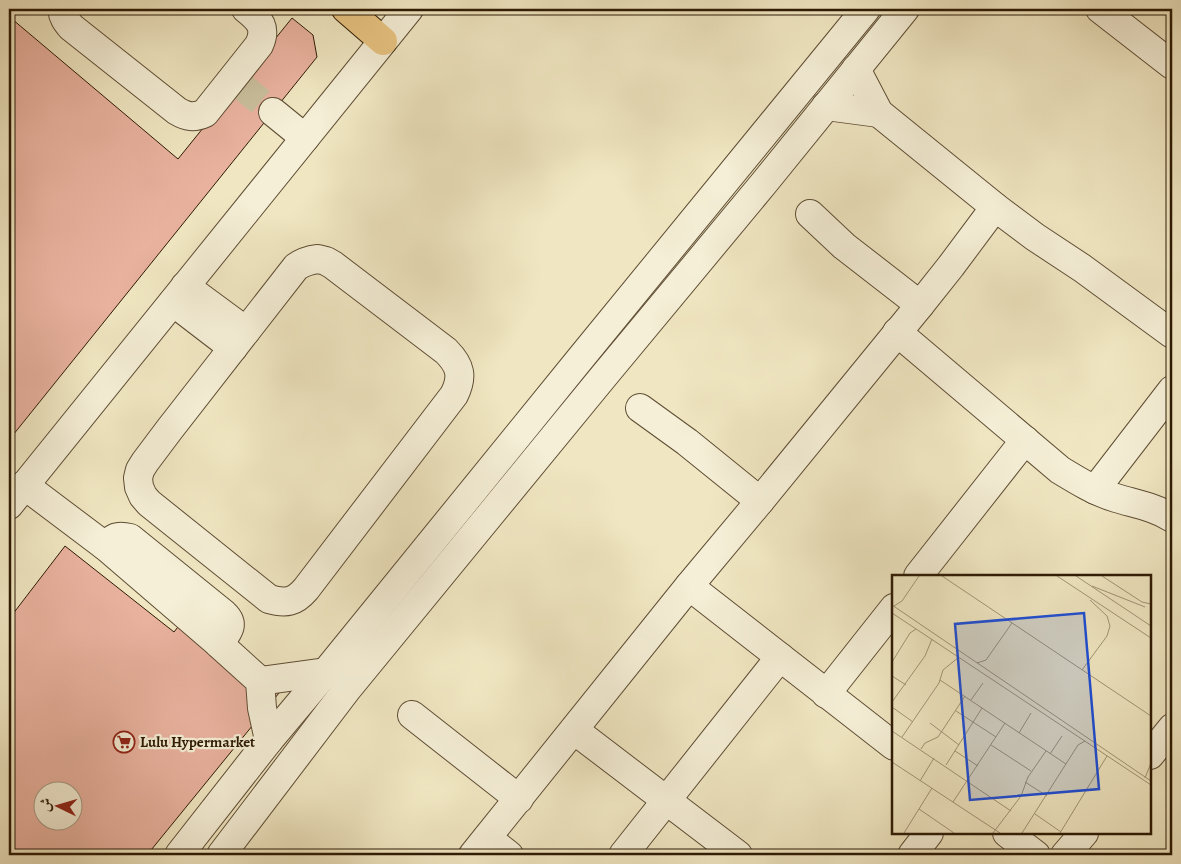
<svg xmlns="http://www.w3.org/2000/svg" width="1181" height="864" viewBox="0 0 1181 864" font-family="Alegreya,Amiri,serif">
  <rect width="100%" height="100%" fill="#f0e7c2"/>
  <filter id="stains"><feTurbulence type="fractalNoise" baseFrequency=".004" numOctaves="4"/><feColorMatrix values="0 0 0 0 .2 0 0 0 0 .09 0 0 0 0 .02 0 0 0 .5 -.17"/></filter>
  <radialGradient id="worn" r=".72"><stop offset=".6" stop-color="#630" stop-opacity="0"/><stop offset="1" stop-color="#630" stop-opacity=".3"/></radialGradient>
  <!-- building -->
  <g fill="#e9b29f" stroke="#2d1a04" fill-rule="evenodd">
    <path d="M292 18 313 35 317 57 9 440V20L12 19 178 159Z"/>
    <path d="M65 546 174 632 184 619 279 693 147 855H9V619ZM42 792H72V822H42Z"/>
  </g>
  <g fill="none" stroke-linecap="round" stroke-linejoin="round">
    <!-- minor-tunnel -->
    <path stroke="#c9be9c" stroke-width="28" stroke-dasharray="28 14" stroke-linecap="butt" d="M239 84 273 112"/>
    <!-- minor casing -->
    <g stroke="#5e4d34" stroke-width="30">
      <g id="minor">
        <path d="M62 9C63 17 66 21 71 27L177 111C187 117 194 118 205 113L259 45C267 28 260 20 246 9"/>
        <path d="M1100 9 1172 65"/>
        <path d="M856 69 879 113 995 207 1035 237 1082 268 1172 334"/>
        <path d="M826 106 879 113"/>
        <path d="M273 112 305 138"/>
        <path d="M810 214 844 246 920 305"/>
        <path d="M318 259 326 261 333 265 446 351C461 366 463 377 454 395L306 589C295 602 286 604 269 599L149 503 143 496 139 487 138 478 140 470 145 462 169 430 296 267C303 262 309 260 318 259Z"/>
        <path d="M185 286 246 331"/>
        <path d="M173 302 233 348"/>
        <path d="M897 332 1060 470C1078 481 1096 492 1116 498 1136 504 1155 507 1172 518"/>
        <path d="M640 408 687 442 760 501"/>
        <path d="M24 485 105 546 219 644 260 681 262 708 269 740"/>
        <path d="M1095 490 1172 390"/>
        <path d="M9 505 409 9"/>
        <path d="M105 546C114 537 117 535 130 538L224 614C236 625 227 633 219 644"/>
        <path d="M918 576 1025 440"/>
        <path d="M689 586 894 746"/>
        <path d="M260 681 326 672"/>
        <path d="M826 694 894 608"/>
        <path d="M412 715 519 799"/>
        <path d="M574 730 738 855"/>
        <path d="M1150 755 1172 728"/>
        <path d="M1007 833 1036 855"/>
        <path d="M487 838 509 855"/>
        <path d="M179 855 269 740 326 672 580 359 866 9"/>
        <path d="M221 855 348 688 603 377 764 183 905 9"/>
        <path d="M473 855 689 586 760 501 920 305 951 266 995 207"/>
        <path d="M623 855 780 657"/>
        <path d="M912 855 929 833"/>
        <path d="M1065 855 1084 833"/>
      </g>
    </g>
    <!-- highway casing -->
    <g stroke="#2d1a04" stroke-width="30">
      <path id="highway" d="M346 9 383 41"/>
    </g>
    <!-- minor -->
    <use href="#minor" stroke="#f5efd7" stroke-width="28"/>
    <!-- highway -->
    <use href="#highway" stroke="#e8c481" stroke-width="28"/>
  </g>
  <!-- icons -->
  <defs>
    <g id="supermarket-ring" transform="scale(1.125)"><circle r="9.5" fill="#f5efd7" stroke="#8f2418" stroke-width="1.5"/><path d="M-6-5.5h2.5l.6 2H6L4.5 2H-2.5L-4.4-4H-6ZM-1.5 3.2a1.3 1.3 0 1 0 .1 0ZM3 3.2a1.3 1.3 0 1 0 .1 0Z" fill="#8f2418"/></g>
  </defs>
  <g fill-rule="evenodd">
    <use href="#supermarket-ring" x="124" y="742"/>
  </g>
  <g text-anchor="middle" stroke-width="4.5" stroke-linejoin="round" paint-order="stroke">
    <!-- poi labels -->
    <g font-size="15" font-weight="bold" fill="#2d1a04" stroke="#f5efd7" text-anchor="start">
      <text x="140" y="747">Lulu Hypermarket</text>
    </g>
  </g>
  <!-- overview -->
  <g transform="translate(892 575)">
    <rect width="259" height="259" fill="#f0e7c2"/>
    <path fill="none" stroke="#a29576" stroke-width="1" d="M50 1 259 141M165 1 259 63M184 1 259 51M210 1 250 27 259 29M200 11 253 32M0 30 259 206M2 31 10 26 27 1M0 38 259 210M0 87 18 58 24 54M85 88 94 85 120 48M190 95 215 61 218 51 215 41 198 25M0 101 14 110M48 105 174 189M79 125 91 108M0 127 33 81 40 64M0 132 21 147M64 136 104 162M38 148 67 170M0 156 119 236M127 158 139 138M10 162 47 108 51 95 67 82M99 170 139 196M29 174 33 168 46 162 73 121M63 176 86 191M158 179 170 161M0 187 108 258M54 190 90 133M253 203 259 188M28 206 42 183M133 207 155 221M61 227 113 148M27 234 62 258M143 239 169 257M12 258 40 213M101 258 129 221 136 202 154 176M130 258 186 170 193 166M168 258 215 181"/>
    <path fill="#1d4ed8" fill-opacity="0.15" stroke="#1d4ed8" stroke-width="2.5" d="M192 38 207 214 78 225 63 49Z"/>
    <rect width="259" height="259" fill="none" stroke="#2d1a04" stroke-width="2.5"/>
  </g>
  <!-- margin -->
  <rect width="1181" height="864" fill="none" stroke="#f0e7c2" stroke-width="30"/>
  <rect x="10" y="10" width="1161" height="844" fill="none" stroke="#2d1a04" stroke-width="2.5"/>
  <rect x="15" y="15" width="1151" height="834" fill="none" stroke="#2d1a04"/>
  <!-- north arrow -->
  <g transform="translate(58 806) rotate(275)"><circle r="24" fill="#f5efd7" stroke="#a59a83"/>
  <path d="M0-4L9 19L0 12L-9 19Z" fill="#8f2418"/>
  <text y="-8" font-size="14" font-weight="bold" text-anchor="middle" fill="#2d1a04">ش</text>
  </g>
  <rect width="100%" height="100%" filter="url(#stains)"/>
  <rect width="100%" height="100%" fill="url(#worn)"/>
</svg>
